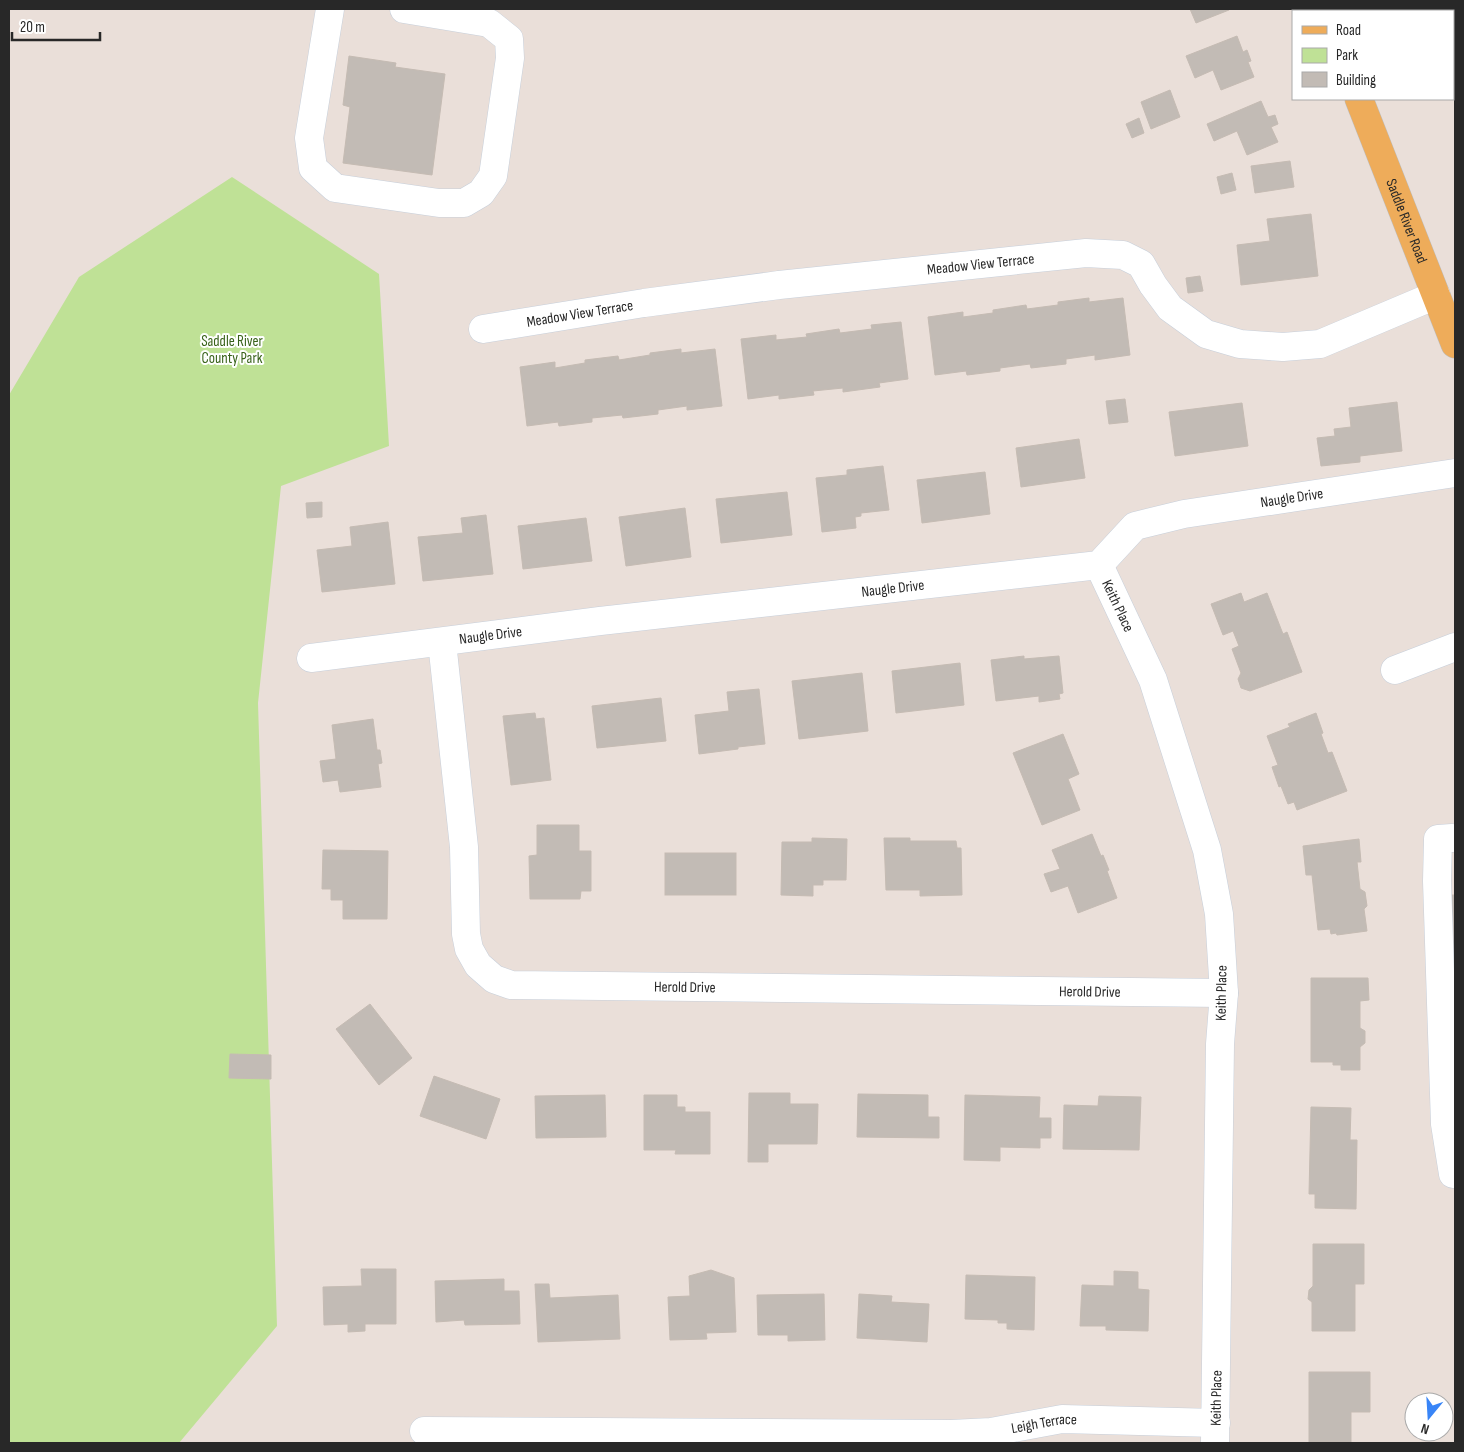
<svg xmlns="http://www.w3.org/2000/svg" width="1464" height="1452" viewBox="0 0 1464 1452" font-family="'Sofia Sans Condensed',sans-serif">
  <rect width="100%" height="100%" fill="#eadfd9"/>
  <!-- green -->
  <path fill="#bfe196" d="M232 177 379 274 389 446 281 486 258 703 277 1326 179 1443H9V395L79 277Z"/>
  <!-- building -->
  <g fill="#c2bbb5" stroke="#c5bbb3">
    <path d="M1190 9H1228L1229 10 1196 23Z"/>
    <path d="M1409 9H1448L1449 11H1410Z"/>
    <path d="M1455 18V67L1453 61V19Z"/>
    <path d="M1237 36 1243 52 1247 50 1251 61 1248 62 1254 77 1221 90 1213 70 1195 78 1186 56Z"/>
    <path d="M349 56 396 63 395 67 445 74 432 175 343 163 350 107 343 105Z"/>
    <path d="M1170 90 1180 117 1151 129 1141 102Z"/>
    <path d="M1261 101 1268 117 1275 115 1278 124 1271 127 1278 142 1247 155 1237 131 1214 141 1207 124Z"/>
    <path d="M1139 118 1144 133 1132 138 1126 124Z"/>
    <path d="M1290 161 1294 187 1255 193 1251 166Z"/>
    <path d="M1232 173 1236 190 1221 194 1217 177Z"/>
    <path d="M1311 214 1318 276 1241 285 1237 245 1270 241 1267 219Z"/>
    <path d="M1200 276 1203 291 1188 293 1186 278Z"/>
    <path d="M1089 298V302L1123 298 1130 355 1095 360V355L1066 359V364L1031 368 1030 364 1000 368V371L967 375 966 371 935 375 928 317 963 312V317L993 313V310L1026 305 1027 309 1058 305V302Z"/>
    <path d="M901 322 908 379 879 383 880 387 843 392V388L813 391 814 395 779 399V395L748 399 741 339 776 335V340L807 337 806 334 839 329 840 333 872 329 871 325Z"/>
    <path d="M681 349V353L715 349 722 406 687 410V406L658 410V414L623 418 622 415 592 418V422L559 426 558 422 527 426 520 367 555 362V368L585 363V360L618 356 619 360 650 355V353Z"/>
    <path d="M1125 399 1128 422 1109 424 1106 401Z"/>
    <path d="M1397 402 1402 451 1360 456V462L1321 466 1317 438 1335 436 1334 429 1351 427 1349 408Z"/>
    <path d="M1242 403 1248 446 1175 456 1169 412Z"/>
    <path d="M1079 439 1085 478 1021 487 1016 448Z"/>
    <path d="M883 466 889 510 861 513V516L855 517 856 528 822 532 816 478 847 475V470Z"/>
    <path d="M985 472 990 514 922 523 917 480Z"/>
    <path d="M787 492 792 535 721 543 716 499Z"/>
    <path d="M322 502V517L307 518 306 503Z"/>
    <path d="M685 508 691 557 626 566 619 517Z"/>
    <path d="M486 515 493 574 423 581 418 537 463 533 461 518Z"/>
    <path d="M586 518 592 561 523 569 518 526Z"/>
    <path d="M388 522 395 584 322 592 317 550 352 546 350 527Z"/>
    <path d="M1241 593 1244 602 1267 593 1283 634 1287 632 1302 672 1250 691 1241 688 1238 679 1241 673 1232 649 1239 646 1233 631 1223 635 1211 604Z"/>
    <path d="M1024 656V659L1059 656 1063 693 1059 694 1060 699 1039 702V696L996 701 991 660Z"/>
    <path d="M960 663 964 705 896 713 892 671Z"/>
    <path d="M862 673 868 731 799 739 792 681Z"/>
    <path d="M759 689 765 744 738 747V749L699 754 695 715 729 711 727 692Z"/>
    <path d="M661 698 666 741 597 748 592 706Z"/>
    <path d="M535 713 536 719 544 718 551 780 511 785 503 716Z"/>
    <path d="M1316 713 1323 733 1321 734 1328 753 1332 752 1347 791 1297 810 1294 802 1288 804 1281 786 1279 787 1272 767 1278 765 1267 736 1290 727 1288 724Z"/>
    <path d="M373 719 377 750H380L382 763 378 764 381 787 340 792 338 780 323 782 320 761 336 759 332 725Z"/>
    <path d="M1063 734 1079 774 1068 779 1080 810 1042 825 1013 753Z"/>
    <path d="M537 825H579V851H591V891H581L580 899H530L529 856 537 855Z"/>
    <path d="M1092 834 1101 856 1103 855 1109 870 1107 871 1117 898 1078 913 1068 886 1051 892 1044 874 1060 869 1052 850Z"/>
    <path d="M812 838 847 839 846 880H823V885H813V896L781 895 782 842H812Z"/>
    <path d="M884 838H910V841H956L957 848H961L962 895 920 896V890H886Z"/>
    <path d="M1359 839 1361 862H1357L1360 889 1365 892 1367 906 1364 909 1367 931 1337 935 1336 933 1331 934 1330 929 1318 930 1312 875H1306L1303 846Z"/>
    <path d="M323 850 388 851 387 919H343V900H331V889H322Z"/>
    <rect x="665" y="853" width="71" height="42"/>
    <path d="M1450 895H1455V1048Z"/>
    <path d="M1311 978H1368L1369 1000 1360 1001V1028L1365 1031V1043L1360 1047V1070H1341V1065H1333V1062H1311Z"/>
    <path d="M370 1004 412 1058 379 1085 336 1029Z"/>
    <path d="M230 1054 271 1055V1079L229 1078Z"/>
    <path d="M434 1076 500 1099 486 1139 420 1116Z"/>
    <path d="M749 1093H790V1104H818L817 1144H768V1162H748Z"/>
    <path d="M858 1094 928 1095V1117H939V1138L857 1137Z"/>
    <path d="M605 1095 606 1137 536 1138 535 1096Z"/>
    <path d="M644 1095H677V1107H685V1112H710V1154H675L676 1150H644Z"/>
    <path d="M965 1095 1040 1097 1039 1118H1051V1138H1040V1148L1000 1147V1161L964 1160Z"/>
    <path d="M1099 1096 1141 1097 1139 1150 1063 1149 1064 1105 1098 1106Z"/>
    <path d="M1311 1107 1351 1108 1350 1140H1357L1356 1209 1315 1208V1194H1309Z"/>
    <path d="M1313 1244H1364V1284H1355V1331H1312V1302L1308 1299 1309 1290 1313 1286Z"/>
    <path d="M361 1269H396V1324H365V1331L348 1332V1324L324 1325 323 1287 362 1286Z"/>
    <path d="M711 1270 734 1278 736 1332 706 1333 707 1339 670 1340 668 1297 690 1296 689 1276Z"/>
    <path d="M1114 1271 1138 1272V1289L1149 1290 1148 1331 1106 1330V1326H1080L1082 1285 1114 1286Z"/>
    <path d="M966 1275 1035 1277 1034 1330 1007 1329V1323H998V1320L965 1319Z"/>
    <path d="M504 1279V1291H519L520 1324 465 1325 464 1320 436 1322 435 1281Z"/>
    <path d="M535 1284H549L550 1298 618 1295 620 1339 538 1342Z"/>
    <path d="M824 1294 825 1340 788 1341V1335H758L757 1295Z"/>
    <path d="M859 1294 892 1296 891 1302 929 1304 927 1342 857 1338Z"/>
    <path d="M1309 1372H1370V1412H1351V1442H1309Z"/>
  </g>
  <g fill="none" stroke-linecap="round" stroke-linejoin="round">
    <!-- minor casing -->
    <g stroke="#c7cfda" stroke-width="29">
      <g id="minor">
        <path d="M330 9 309 138 313 168 335 188 439 203H464L481 193 493 176 510 58 509 39 489 23 404 9"/>
        <path id="s1" d="M483 329 644 303 779 285 1086 253 1123 255 1141 264 1153 285 1170 308 1206 334 1240 344 1283 347 1320 344 1436 295"/>
        <path id="s2" d="M1099 565 1153 680 1207 850 1219 914 1224 993 1220 1044 1215 1443"/>
        <path id="s3" d="M442 642 464 847 466 934 469 949 478 965 494 979 511 985 1224 993"/>
        <path id="s4" d="M311 658 600 621 1099 565 1135 526 1184 514 1455 473"/>
        <path d="M1395 670 1455 647"/>
        <path d="M1452 838 1438 839 1437 881 1445 1124 1453 1174"/>
        <path id="s5" d="M424 1431 951 1434 991 1432 1062 1419 1216 1423"/>
      </g>
    </g>
    <!-- major casing -->
    <g stroke="#bebebe" stroke-width="29">
      <g id="major">
        <path d="M1324 9 1325 11"/>
        <path id="s6" d="M1359 99 1455 344"/>
      </g>
    </g>
    <!-- minor -->
    <use href="#minor" stroke="#fff" stroke-width="28"/>
    <!-- major -->
    <use href="#major" stroke="#eeac5a" stroke-width="28"/>
  </g>
  <g text-anchor="middle" stroke-width="4" stroke-linejoin="round" paint-order="stroke">
    <!-- street labels -->
    <g font-size="15" fill="#282828" stroke="#fff">
      <text dy="5" stroke="none"><textPath href="#s6" startOffset="131">Saddle River Road</textPath></text>
      <text dy="5" stroke="none"><textPath href="#s1" startOffset="502">Meadow View Terrace</textPath></text>
      <text dy="5" stroke="none"><textPath href="#s1" startOffset="98">Meadow View Terrace</textPath></text>
      <text dy="5" stroke="none"><textPath href="#s4" startOffset="1006">Naugle Drive</textPath></text>
      <text dy="5" stroke="none"><textPath href="#s4" startOffset="586">Naugle Drive</textPath></text>
      <text dy="5" stroke="none"><textPath href="#s2" startOffset="45">Keith Place</textPath></text>
      <text dy="5" stroke="none"><textPath href="#s4" startOffset="181">Naugle Drive</textPath></text>
      <text dy="5" stroke="none"><textPath href="#s3" startOffset="540">Herold Drive</textPath></text>
      <text dy="5" stroke="none"><textPath href="#s3" startOffset="945">Herold Drive</textPath></text>
      <text transform="translate(1221 993) rotate(-89)" y="5">Keith Place</text>
      <text transform="translate(1216 1398) rotate(-89)" y="5">Keith Place</text>
      <text dy="5" stroke="none"><textPath href="#s5" startOffset="621">Leigh Terrace</textPath></text>
    </g>
    <!-- park labels -->
    <g font-size="15" fill="#38621a" stroke="#fff">
      <text x="232" y="346">Saddle River<tspan x="232" dy="17">County Park</tspan></text>
    </g>
  </g>
  <!-- border -->
  <rect width="1464" height="1452" fill="none" stroke="#282828" stroke-width="20"/>
  <!-- legend -->
  <rect x="1292" y="10" width="162" height="90" fill="#ffffff" stroke="#a9a9a9"/>
  <rect x="1302" y="26" width="25" height="8" fill="#eeac5a" stroke="#a9a9a9"/>
  <text x="1336" y="35" font-size="15" fill="#282828">Road</text>
  <rect x="1302" y="48" width="25" height="15" fill="#bfe196" stroke="#a9a9a9"/>
  <text x="1336" y="60" font-size="15" fill="#282828">Park</text>
  <rect x="1302" y="72" width="25" height="15" fill="#c2bbb5" stroke="#a9a9a9"/>
  <text x="1336" y="85" font-size="15" fill="#282828">Building</text>
  <!-- north arrow -->
  <g transform="translate(1429 1417) rotate(198)"><circle r="24" fill="#ffffff" stroke="#a9a9a9"/>
  <path d="M0-4L9 19L0 12L-9 19Z" fill="#3985f7"/>
  <text y="-8" font-size="14" font-weight="bold" text-anchor="middle" fill="#282828">N</text>
  </g>
  <!-- scale -->
  <path d="M12 32v8h88v-8" fill="none" stroke="#282828" stroke-width="2.5"/>
  <text x="20" y="32" font-size="15" fill="#282828" stroke="#ffffff" stroke-width="4" paint-order="stroke">20 m</text>
</svg>
